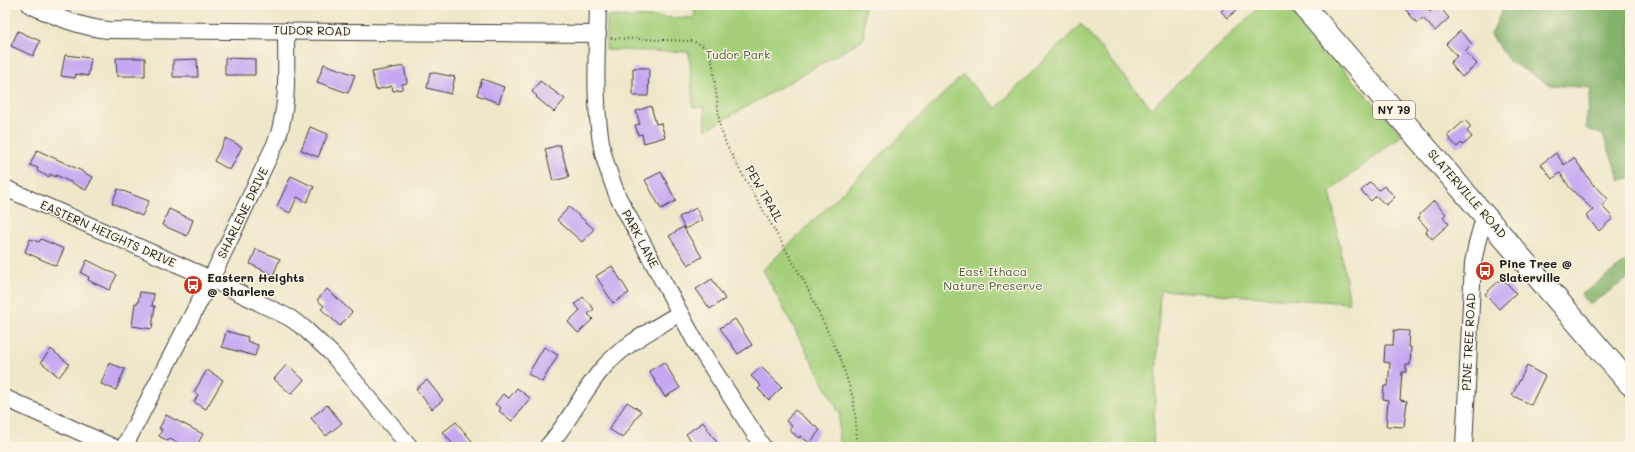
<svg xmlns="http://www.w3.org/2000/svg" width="1635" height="452" viewBox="0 0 1635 452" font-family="Mali,sans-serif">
  <rect width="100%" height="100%" fill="#fcf5e5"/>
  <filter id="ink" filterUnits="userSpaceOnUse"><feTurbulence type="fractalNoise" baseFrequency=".025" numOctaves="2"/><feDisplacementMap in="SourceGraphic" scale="8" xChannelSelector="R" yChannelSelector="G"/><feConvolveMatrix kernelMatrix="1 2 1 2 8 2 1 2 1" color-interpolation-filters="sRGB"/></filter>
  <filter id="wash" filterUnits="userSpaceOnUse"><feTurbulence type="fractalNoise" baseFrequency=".012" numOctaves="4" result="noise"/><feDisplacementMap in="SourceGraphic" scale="16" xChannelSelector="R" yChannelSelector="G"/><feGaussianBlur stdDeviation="0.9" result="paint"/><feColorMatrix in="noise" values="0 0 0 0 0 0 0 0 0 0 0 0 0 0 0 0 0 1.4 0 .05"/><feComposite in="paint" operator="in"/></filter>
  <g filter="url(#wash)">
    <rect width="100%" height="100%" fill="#eee7c9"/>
    <!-- green -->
    <g fill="#a5cf7a" stroke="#60764b">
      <path d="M695 5H864V39L706 130 704 107H693L689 52 606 50 607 16 694 18Z"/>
      <path d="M1262 5H1286L1402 135 1330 191 1350 303 1160 290 1153 447H838L840 414 763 270 963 75 996 108 1081 24 1151 108Z"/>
    </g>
    <!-- forest -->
    <g fill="#84b26a" stroke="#506743">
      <path d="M1504 5H1513L1525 12 1530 5H1630V178L1620 180 1603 135 1585 128 1591 88 1550 85 1509 61 1491 35Z"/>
      <path d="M1630 258V277L1589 305 1581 295Z"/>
    </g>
    <g id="blocks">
      <!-- building -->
      <g fill="#c5a7f2">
        <path d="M1228 5H1243L1227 18 1221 11Z"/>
        <path d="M1410 5H1424L1430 12 1438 5 1449 18 1435 31 1423 18 1417 23 1405 9Z"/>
        <path d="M18 31 40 41 33 56 11 46Z"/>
        <path d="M1460 31 1472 44 1465 51 1477 64 1462 77 1450 63 1457 56 1446 44Z"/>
        <path d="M65 55 91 58 88 76 76 74 75 78 61 76Z"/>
        <path d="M116 58H145V76H117Z"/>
        <path d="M225 58 255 59V75H225Z"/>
        <path d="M197 59 198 77H173V60Z"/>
        <path d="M324 64 355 75 348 93 317 82Z"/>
        <path d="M404 66 407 83 402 84V89L393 91 392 86 376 90 372 72Z"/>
        <path d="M633 68H649L648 96H633Z"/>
        <path d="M430 72 455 77 451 94 427 88Z"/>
        <path d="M482 79 504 87 499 103 477 95Z"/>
        <path d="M540 81 565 99 554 112 536 97 537 96 532 92Z"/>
        <path d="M651 106 656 124 661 123 665 137 644 143 642 134 638 135 635 125 640 124 636 111Z"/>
        <path d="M1465 120 1471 127 1467 131 1472 137 1463 145 1461 143 1457 147 1447 136Z"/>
        <path d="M310 127 328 134 318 157 301 150Z"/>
        <path d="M226 138 242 147 230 170 214 161Z"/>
        <path d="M560 145 569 177 553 181 545 149Z"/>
        <path d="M37 150 82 171V172L93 177 86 190 56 175V177L50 174 49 177 37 171 38 168 30 165Z"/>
        <path d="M1556 153 1564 165 1574 158 1594 186 1595 185 1608 199 1602 206 1613 218 1599 231 1586 216 1593 210 1570 188 1560 173 1552 179 1541 164Z"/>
        <path d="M661 172 676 201 661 209 645 180Z"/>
        <path d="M291 176 314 187 307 202 297 197 290 213 277 206Z"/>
        <path d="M1370 182 1379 190 1384 186 1395 197 1386 205 1376 196 1371 201 1361 191Z"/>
        <path d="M118 189 149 201 142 216 112 203Z"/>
        <path d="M1434 201 1446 214 1443 217 1449 224 1432 239 1426 232 1428 229 1418 218 1420 217 1419 215Z"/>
        <path d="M569 207 594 229 582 242 557 220Z"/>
        <path d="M696 208 702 220 685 229 679 217Z"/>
        <path d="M169 209 193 220 187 236 162 225Z"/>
        <path d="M683 227 702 257 688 265 669 236Z"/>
        <path d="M30 239 39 242 41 239 64 249 56 266 25 252Z"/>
        <path d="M256 249 280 259 273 275 250 264Z"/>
        <path d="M87 260 117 275 109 290 88 280 89 277 81 273Z"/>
        <path d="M612 266 629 293 613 303 596 276Z"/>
        <path d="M1502 278 1516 293 1499 309 1485 294Z"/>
        <path d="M712 279 725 299 710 309 696 289Z"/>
        <path d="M327 289 352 312 340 326 321 309 324 306 317 300Z"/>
        <path d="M140 292 154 294 152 306H155L152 329 132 326 135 303H138Z"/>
        <path d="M583 297 594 309 588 314 593 319 578 333 568 322 580 310 575 304Z"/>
        <path d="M735 319 752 345 738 354 720 328Z"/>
        <path d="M1394 330 1409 331 1408 347H1411L1410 365H1406V372H1402L1400 400 1407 401 1404 427 1386 426 1388 400 1383 399 1384 386H1388L1390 363 1384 362 1385 345H1393Z"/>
        <path d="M226 331 248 337 247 341 258 345 255 356 222 347Z"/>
        <path d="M544 347 558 355 542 382 528 374Z"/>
        <path d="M51 349 69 364 59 377 41 362Z"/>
        <path d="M664 362 680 388 665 397 649 371Z"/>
        <path d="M109 363 125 369 116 390 101 384Z"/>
        <path d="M287 364 304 380 291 394 274 379Z"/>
        <path d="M1527 366 1545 376 1531 405 1512 395Z"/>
        <path d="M761 367 782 387 769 400 758 389 761 386 751 376Z"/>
        <path d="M207 370 223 380 206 409 194 402 198 395 194 392Z"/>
        <path d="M427 380 443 400 432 409 416 389Z"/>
        <path d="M517 388 530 398 512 421 499 411 501 408 495 404 503 394 509 398Z"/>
        <path d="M627 402 641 411 623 438 609 429Z"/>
        <path d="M327 405 342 423 326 436 311 418Z"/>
        <path d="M795 410 820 430 810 443 800 436 799 438 789 430 792 426 786 421Z"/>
        <path d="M166 415 203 434 196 447H186L170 439 168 441 159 436 162 429H159Z"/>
        <path d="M456 422 477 447H455L443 432Z"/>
        <path d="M703 422 720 447H696L686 434Z"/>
      </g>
    </g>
  </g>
  <g filter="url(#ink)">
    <use href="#blocks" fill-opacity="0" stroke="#3c3a36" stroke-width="1"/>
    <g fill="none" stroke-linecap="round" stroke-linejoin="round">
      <!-- minor casing -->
      <g stroke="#3c3a36" stroke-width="18">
        <g id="minor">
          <path d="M30 5C56 17 80 27 108 30L598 34"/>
          <path d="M598 5C597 54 593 105 603 153 607 168 612 182 618 197L695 341 763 447"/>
          <path d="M5 188 211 279 290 318 304 328 331 353 410 447"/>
          <path d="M5 398 113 447"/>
          <path d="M124 447 211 279 277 140C289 105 286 68 286 31"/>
          <path d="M547 447C569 423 582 392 603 368 624 344 654 329 680 313"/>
          <path d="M1464 447 1473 263 1477 243 1485 214"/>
        </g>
      </g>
      <!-- highway casing -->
      <g stroke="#3c3a36" stroke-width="24">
        <path id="highway" d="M1303 5 1630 384"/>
      </g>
      <!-- path -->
      <path stroke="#3c3a36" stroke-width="2" stroke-dasharray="1 3" stroke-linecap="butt" d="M611 38 692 41 704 46 710 54 713 66 720 126 726 144 737 165 805 283 841 360 853 398 856 421 857 447"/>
      <!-- minor -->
      <use href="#minor" stroke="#fff" stroke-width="16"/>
      <!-- highway -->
      <use href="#highway" stroke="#fff" stroke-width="22"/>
    </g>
  </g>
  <!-- icons -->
  <defs>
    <g id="bus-disc" transform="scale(1)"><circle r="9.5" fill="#c8321e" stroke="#fcf5e5"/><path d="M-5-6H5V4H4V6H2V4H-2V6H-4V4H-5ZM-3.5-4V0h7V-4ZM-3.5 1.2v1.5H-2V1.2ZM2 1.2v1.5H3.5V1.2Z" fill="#fff"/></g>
  </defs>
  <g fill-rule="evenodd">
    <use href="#bus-disc" x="1485" y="271"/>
    <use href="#bus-disc" x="193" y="285"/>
  </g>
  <g text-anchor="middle" stroke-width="3" stroke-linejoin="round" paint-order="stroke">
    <!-- shield labels -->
    <rect fill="#fcf5e5" stroke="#5f5d58" stroke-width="1" x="1373" y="101" width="42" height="18" rx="3"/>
    <g font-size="11" font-weight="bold" fill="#1c1c1c">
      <text x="1394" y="114">NY 79</text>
    </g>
    <!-- street labels -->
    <g font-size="12" fill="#1c1c1c" stroke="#fcf5e5">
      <text transform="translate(312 31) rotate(1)" y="4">TUDOR ROAD</text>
      <text transform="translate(764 194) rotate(60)" y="4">PEW TRAIL</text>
      <text transform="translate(1467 194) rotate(49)" y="4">SLATERVILLE ROAD</text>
      <text transform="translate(243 213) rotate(-64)" y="4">SHARLENE DRIVE</text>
      <text transform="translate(108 234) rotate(24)" y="4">EASTERN HEIGHTS DRIVE</text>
      <text transform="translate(640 239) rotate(62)" y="4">PARK LANE</text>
      <text transform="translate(1469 342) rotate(-87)" y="4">PINE TREE ROAD</text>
    </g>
    <!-- park labels -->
    <g font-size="12" fill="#4c5b3d" stroke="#fcf5e5">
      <text x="738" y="59">Tudor Park</text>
      <text x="993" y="276">East Ithaca<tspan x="993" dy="14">Nature Preserve</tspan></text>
    </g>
    <!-- poi labels -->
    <g font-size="12" font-weight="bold" fill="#1c1c1c" stroke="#fcf5e5" text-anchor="start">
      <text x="1499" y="268">Pine Tree @<tspan x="1499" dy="14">Slaterville</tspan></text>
      <text x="207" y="282">Eastern Heights<tspan x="207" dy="14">@ Sharlene</tspan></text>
    </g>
  </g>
  <!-- margin -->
  <rect width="1635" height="452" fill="none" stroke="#fcf5e5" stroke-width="20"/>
</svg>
